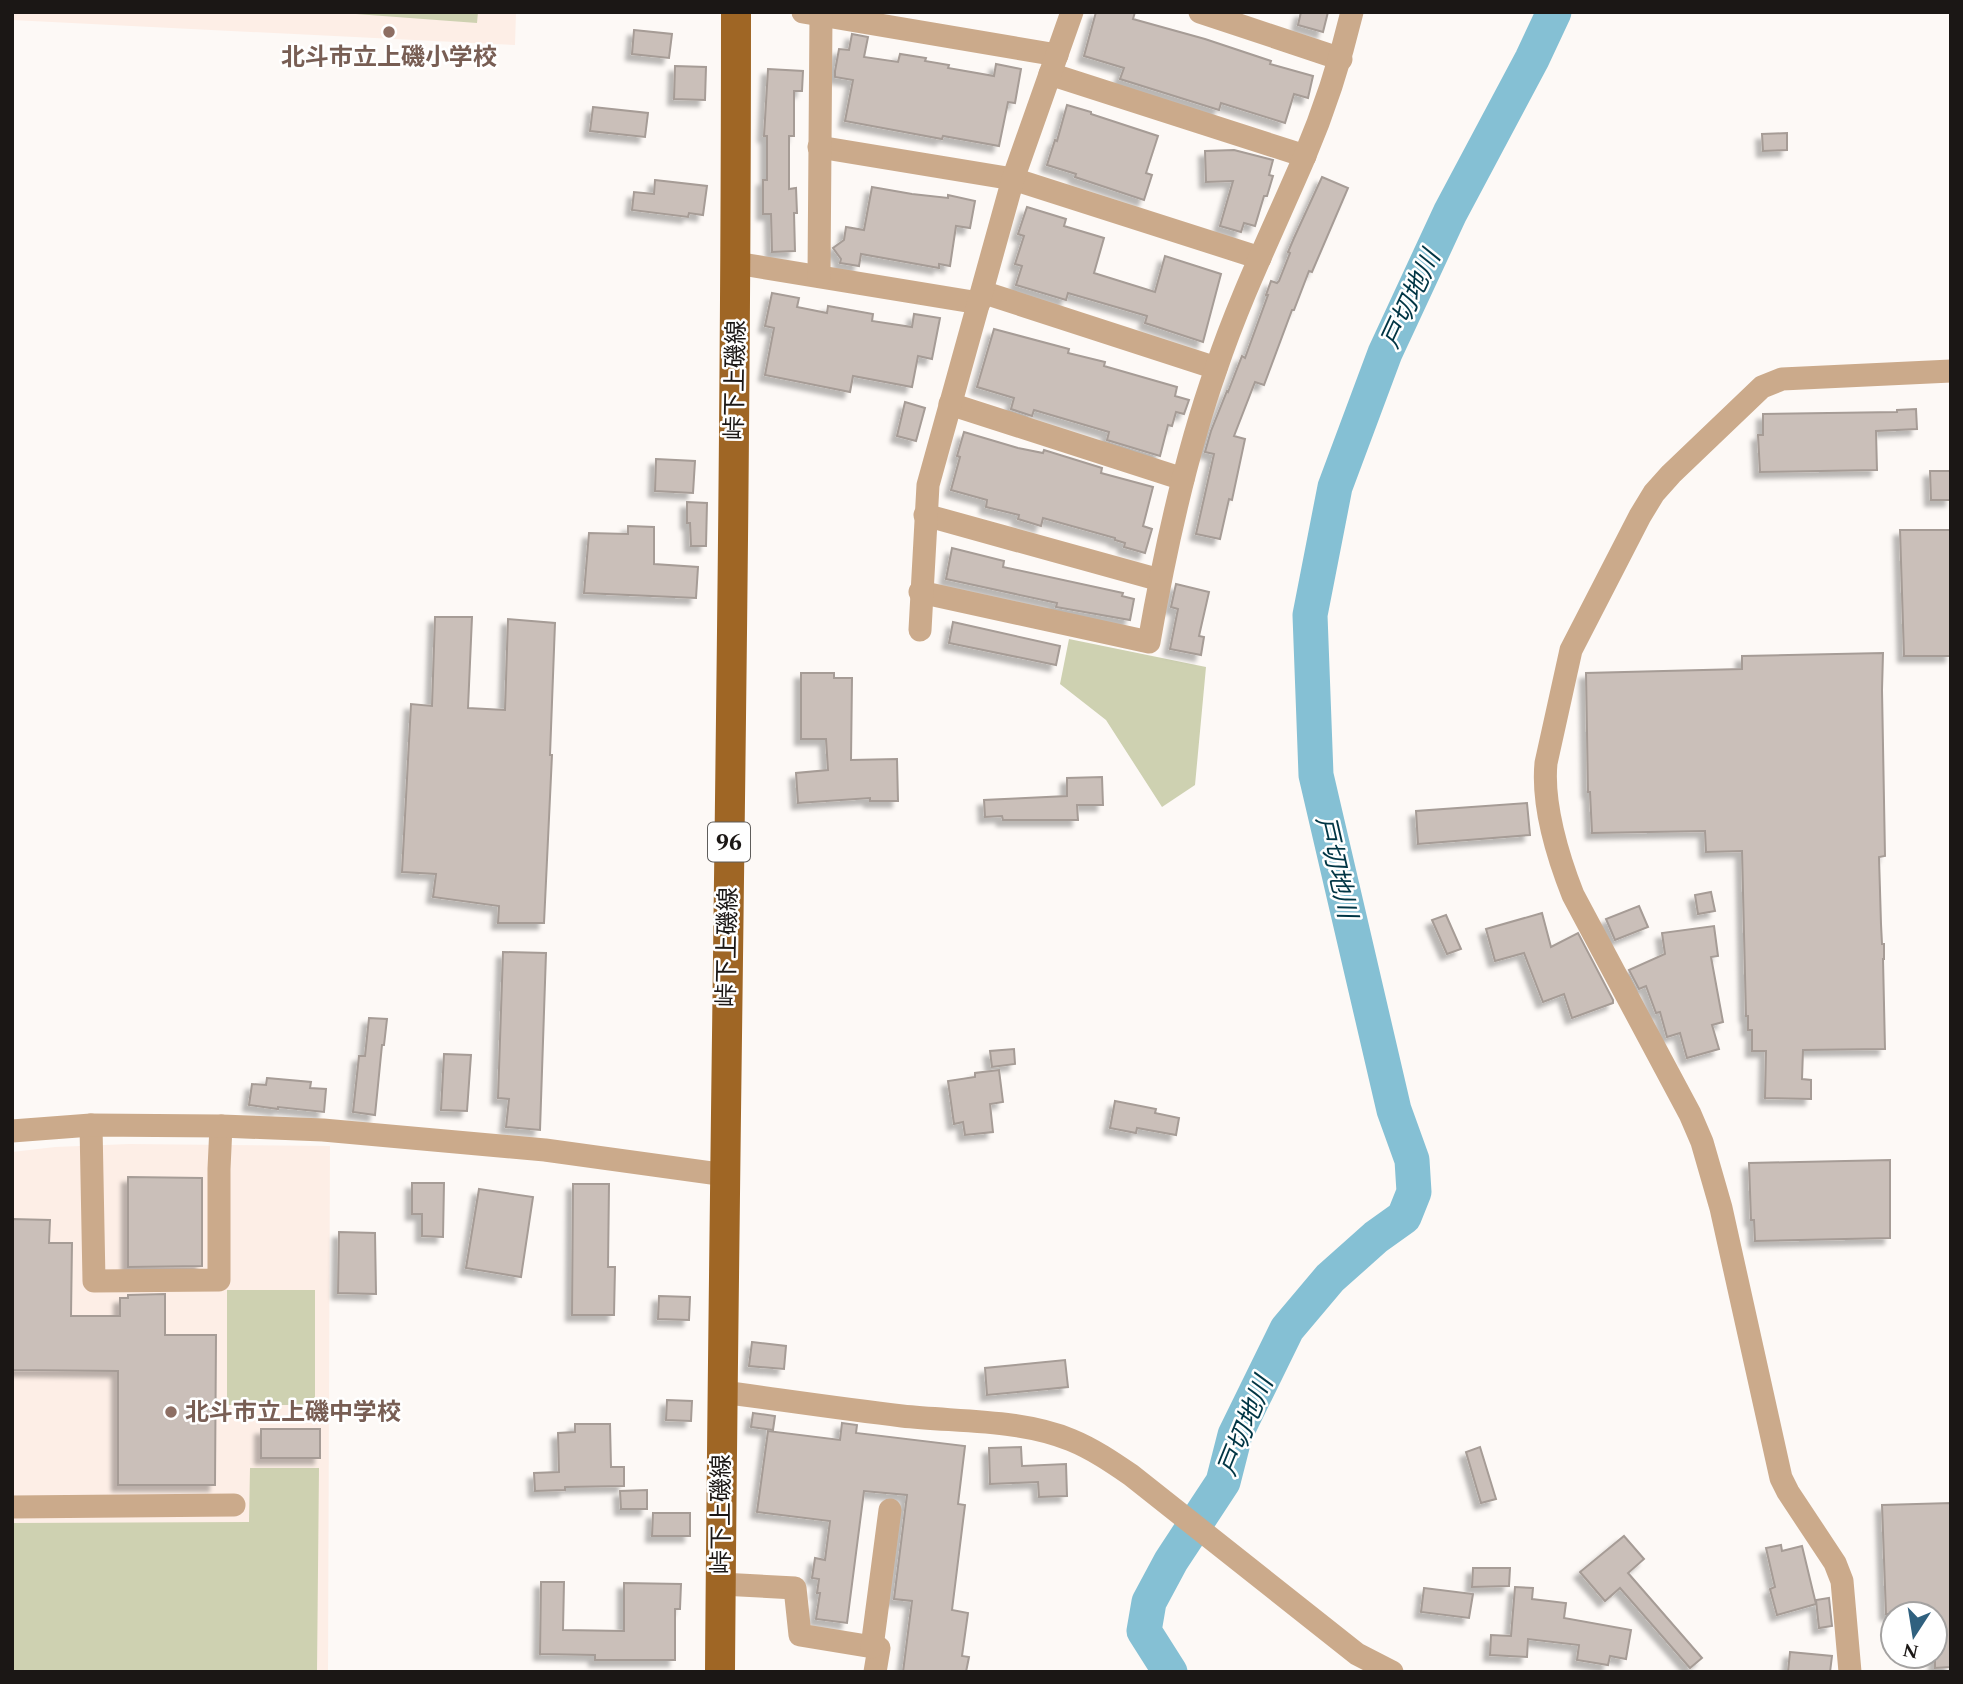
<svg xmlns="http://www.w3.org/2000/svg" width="1963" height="1684" viewBox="0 0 1963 1684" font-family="Spectral,'Noto Sans JP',serif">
  <defs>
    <filter id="shadow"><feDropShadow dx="-6" dy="6" stdDeviation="2" flood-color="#0004"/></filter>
  </defs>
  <rect width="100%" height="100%" fill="#fdf9f6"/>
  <!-- built -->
  <g fill="#fdeee6">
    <path d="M12 12H516L515 45 12 20Z"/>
    <path d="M129 1144 330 1146 328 1672H12V1152L55 1147Z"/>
  </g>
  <!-- green -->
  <g fill="#ced1b1">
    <path d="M329 12H478L477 23Z"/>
    <path d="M1069 639 1206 667 1195 785 1162 807 1106 720 1060 684Z"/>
    <rect x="227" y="1290" width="88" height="115"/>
    <path d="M250 1468H319L317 1672H12V1523L249 1522Z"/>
  </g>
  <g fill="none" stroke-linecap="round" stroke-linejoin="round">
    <!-- river -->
    <path stroke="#85c0d4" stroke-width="35" d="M1170 1672 1144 1631 1149 1602 1171 1561 1223 1482 1235 1435 1287 1329 1330 1278 1376 1237 1404 1217 1414 1192 1412 1160 1394 1110 1316 775 1310 615 1335 487 1385 353 1450 213 1532 59 1554 12"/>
  </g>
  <!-- building -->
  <g fill="#cabfb9" stroke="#a69c96" stroke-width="2" filter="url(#shadow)">
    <path d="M1096 12H1135L1133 19 1205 39 1271 61 1270 64 1313 76 1308 98 1294 94 1285 123 1221 103 1219 110 1120 79 1124 68 1084 56Z"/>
    <path d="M1301 12H1328L1323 32 1298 25Z"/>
    <path d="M634 30 672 34 669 58 632 54Z"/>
    <path d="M852 34 868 37 864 57 898 62 900 54 926 58 925 61 949 65 948 68 994 76 996 64 1021 69 1015 103 1008 102 999 146 943 136 942 139 845 121 853 80 835 77V71L839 49 849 50Z"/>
    <path d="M675 66 706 67 705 100 674 99Z"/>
    <path d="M768 69 803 71 802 91H794V136H789V189L796 188 797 213H794L795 251 772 252 771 214H763V180H767V136H764Z"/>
    <path d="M1067 105 1091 112V114L1158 136 1146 173 1152 175 1144 200 1075 177 1076 174 1047 165 1055 140 1057 141Z"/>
    <path d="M593 107 648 113 645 137 590 131Z"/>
    <path d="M1787 133V150L1763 151 1762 134Z"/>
    <path d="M1234 150 1273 160 1269 175 1273 176 1267 196H1264L1255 226 1244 223 1241 232 1220 226 1233 181 1206 182 1205 151Z"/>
    <path d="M1322 177 1348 188 1312 272 1309 271 1294 310H1292L1264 385 1255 382 1234 436 1245 439 1232 500 1229 499 1220 539 1196 534 1214 454 1205 452 1211 431 1227 391 1228 392 1242 356 1245 358 1268 295H1266L1271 281 1277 283 1279 281 1290 253 1288 252 1294 238Z"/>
    <path d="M655 180 707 186 703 215 689 213 688 217 632 210 634 192 654 194Z"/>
    <path d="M872 187 912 194 948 198V195L975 201 970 228 956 226 950 266 939 264V268L861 254 859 266 840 263 841 259 833 248 844 240 846 227 864 230Z"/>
    <path d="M1027 207 1066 219 1064 226 1104 238 1094 273 1155 292 1165 256 1221 274 1203 342 1145 323 1147 316 1068 293 1066 300 1016 285 1022 266 1015 264 1024 236 1018 234Z"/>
    <path d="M772 293 799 298 797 307 827 313 828 306 873 314 872 321 912 327 914 314 940 318 932 359 918 356 912 387 853 376 850 392 765 375 774 328 765 326Z"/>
    <path d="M994 329 1069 349 1068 353 1105 362 1104 366 1177 387 1175 396 1189 400 1184 414 1176 412 1172 426 1168 425 1160 456 1107 440 1109 432 1034 410 1032 416 1011 409 1014 398 977 387Z"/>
    <path d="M905 402 925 408 916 441 897 436Z"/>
    <path d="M1916 409 1917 429 1876 431 1877 470 1760 472 1758 435H1763V414L1897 412V410Z"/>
    <path d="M964 432 1018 448 1043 453 1044 450 1102 468 1101 473 1153 487 1143 526 1152 529 1145 553 1124 547 1125 543 1115 540V538L1043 518 1041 526 1018 519 1019 515 986 507 987 500 951 490 960 457 957 456Z"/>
    <path d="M656 459 695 461 693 493 655 491Z"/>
    <path d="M1930 471H1951V500H1931Z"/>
    <path d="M687 502 707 503 706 546H691L690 523H687Z"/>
    <path d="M628 526 654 527V564L698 567 696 598 584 593 589 533 628 534Z"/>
    <path d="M1900 530H1951V656H1904Z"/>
    <path d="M952 548 1004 561 1003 567 1123 593 1122 596 1134 599 1130 620 1056 607 1057 603 946 579Z"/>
    <path d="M1176 584 1209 592 1199 636 1204 637 1201 655 1170 649 1178 609 1171 607Z"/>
    <path d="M435 617H472L468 708 505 710 508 619 555 623 550 755H552L544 923H498L499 906 433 897 436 874 402 872 411 704 432 706Z"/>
    <path d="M953 622 1060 646 1056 665 949 643Z"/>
    <path d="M1883 653 1882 690 1885 856 1879 857 1881 924 1882 944H1884V959H1883L1885 1049 1803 1050 1802 1079 1811 1080V1099L1765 1098 1766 1051H1752V1030H1748V1016H1746L1742 851 1706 852 1705 831 1592 833 1590 792H1588L1586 673 1742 669V656Z"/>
    <path d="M801 673H834V678H852L851 760 897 759 898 801H870V798L798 803 796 773 828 770 826 739H801Z"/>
    <path d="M1102 777 1103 805H1077L1078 820H1003L1002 816 985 817 984 800 1067 796V778Z"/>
    <path d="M1527 803 1530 835 1418 844 1416 811Z"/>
    <path d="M1711 892 1715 911 1698 914 1695 895Z"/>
    <path d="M1639 906 1648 927 1615 940 1606 919Z"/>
    <path d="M1542 913 1551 947 1578 933 1613 1000V1003L1572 1018 1564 994 1543 1002 1524 953 1495 961 1486 929Z"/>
    <path d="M1446 915 1461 949 1447 954 1432 920Z"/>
    <path d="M1714 926 1718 956 1711 957 1723 1022 1712 1025 1719 1049 1687 1058 1680 1033 1667 1037 1660 1012 1656 1013 1646 986 1639 989 1629 970 1665 954 1662 933Z"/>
    <path d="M503 952 546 953 540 1130 506 1127 509 1099 498 1098Z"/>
    <path d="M369 1018 387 1019 384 1045H382L375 1115 353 1112 359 1056H365Z"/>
    <path d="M1014 1049 1015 1064 992 1067 990 1051Z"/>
    <path d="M444 1054 471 1055 467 1111 441 1110Z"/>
    <path d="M999 1070 1003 1102 990 1104 993 1132 965 1135 963 1122 954 1124 948 1081 975 1077V1073Z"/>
    <path d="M267 1078 311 1082 310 1088 326 1089 324 1112 278 1107V1109L249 1105 252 1084 266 1085Z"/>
    <path d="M1115 1101 1156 1109 1155 1113 1179 1118 1176 1135 1137 1128 1136 1133 1110 1128Z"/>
    <path d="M1890 1160V1238L1755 1241 1754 1220H1751L1749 1163Z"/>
    <path d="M128 1177 202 1178V1266L128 1267Z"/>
    <path d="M412 1183H444L443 1237 422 1236V1214H412Z"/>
    <path d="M573 1184H609L608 1267H615L614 1315H572Z"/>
    <path d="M479 1189 533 1197 521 1277 466 1268Z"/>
    <path d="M12 1219 50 1220 49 1243H72L71 1316H120V1298H128V1295L165 1294V1335H216L215 1485H118V1371L12 1370Z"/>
    <path d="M339 1232 375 1233 376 1294 338 1293Z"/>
    <path d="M659 1296 690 1297 689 1320 658 1319Z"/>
    <path d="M752 1342 786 1346 784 1369 749 1366Z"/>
    <path d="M1065 1360 1068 1387 987 1395 985 1368Z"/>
    <path d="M667 1400 692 1401 691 1421 666 1420Z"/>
    <path d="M753 1413 775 1416 773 1430 751 1427Z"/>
    <path d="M842 1423 857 1425 856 1433 965 1446 958 1504 965 1505 952 1610 968 1613 962 1656 969 1657 966 1672H903L912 1601 894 1599 907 1495 864 1491 847 1623 816 1619 820 1593H817L819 1579 812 1578 815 1558 825 1560 830 1521 757 1512 768 1431 840 1440Z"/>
    <path d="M575 1424H610L611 1467H624V1486L565 1487V1490L535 1491 534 1473 559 1472 558 1433 575 1432Z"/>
    <rect x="261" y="1429" width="59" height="29"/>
    <path d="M1021 1447 1022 1466 1066 1464 1067 1496 1039 1497 1038 1482 990 1484 989 1448Z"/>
    <path d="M1480 1447 1496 1499 1481 1503 1466 1452Z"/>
    <path d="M647 1490V1509H621L620 1491Z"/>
    <path d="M1951 1503V1667L1935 1668V1614H1886L1882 1505Z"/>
    <path d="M653 1513H690V1536H652Z"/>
    <path d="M1624 1536 1644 1559 1628 1573 1702 1658 1690 1668 1620 1588 1605 1601 1580 1572Z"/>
    <path d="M1781 1545 1782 1551 1802 1546 1816 1604 1777 1615 1770 1589 1775 1587 1766 1548Z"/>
    <path d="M1473 1568H1510L1509 1586 1472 1587Z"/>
    <path d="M541 1582H564L563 1630 624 1631V1583L681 1584 680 1609H675V1660H595V1655L540 1654Z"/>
    <path d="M1515 1587 1533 1588 1532 1599 1566 1603 1564 1618 1631 1630 1626 1659 1610 1656 1608 1665 1577 1660 1579 1645 1528 1639 1527 1657 1490 1655 1491 1635 1511 1636Z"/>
    <path d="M1424 1588 1473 1594 1469 1618 1421 1612Z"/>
    <path d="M1829 1598 1832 1626 1819 1628 1816 1600Z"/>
    <path d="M1790 1652 1832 1656 1830 1672H1788Z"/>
  </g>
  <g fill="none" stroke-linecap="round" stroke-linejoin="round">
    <!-- minor -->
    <g stroke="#cbaa8b" stroke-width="23">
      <path d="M803 12 1057 55"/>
      <path d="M1200 12 1341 59"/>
      <path d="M1050 74 1305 156"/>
      <path d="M819 147 1013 179 1260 258"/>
      <path d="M736 263 979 303"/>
      <path d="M819 276 821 15"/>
      <path d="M982 292 1216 368"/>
      <path d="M950 404 1183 479"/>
      <path d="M925 515 1160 580"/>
      <path d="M920 592 1149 642C1165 550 1185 457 1216 369 1240 297 1274 228 1304 158 1324 111 1340 62 1352 12"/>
      <path d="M920 630 928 485 1013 179 1072 12"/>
      <path d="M91 1125 94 1281 219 1280V1169L221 1126"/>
      <path d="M12 1131 91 1125 221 1126 323 1130 545 1150 726 1175"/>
      <path d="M722 1392C782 1400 842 1409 902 1416 957 1422 1021 1419 1071 1440 1093 1449 1112 1462 1131 1475L1357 1654 1392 1672"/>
      <path d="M12 1507 234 1505"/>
      <path d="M721 1584 795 1588 800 1635 879 1648 875 1672"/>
      <path d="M872 1647 890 1510"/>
      <path d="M1850 1672 1842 1581 1835 1563 1788 1492 1781 1478 1721 1208 1702 1142 1690 1114 1573 895C1558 857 1542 804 1546 763L1571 650 1640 516 1654 493 1671 474 1762 387 1782 379 1951 371"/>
    </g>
    <!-- major -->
    <path stroke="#9f6625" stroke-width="30" d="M720 1672C724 1119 736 565 736 12"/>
  </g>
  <!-- markers -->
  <g fill="#8d6e63" stroke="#fff" stroke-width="2.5">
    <circle cx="389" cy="32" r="7"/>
    <circle cx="171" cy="1412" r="7"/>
  </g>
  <g text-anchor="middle" stroke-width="5" stroke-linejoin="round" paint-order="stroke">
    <!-- shield labels -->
    <rect fill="#fff" stroke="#5f5d5b" stroke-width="2" x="708" y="822.5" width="42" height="39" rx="5"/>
    <g font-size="23" font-weight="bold" fill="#1b1715">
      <text x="729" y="850">96</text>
    </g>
    <!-- education labels -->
    <g font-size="24" font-weight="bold" fill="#785e54" stroke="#fff">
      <text x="389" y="65">北斗市立上磯小学校</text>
      <text x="185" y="1420" text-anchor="start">北斗市立上磯中学校</text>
    </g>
    <!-- street labels -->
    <g font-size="24" fill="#1b1715" stroke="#fff">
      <text transform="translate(735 380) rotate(-89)" y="8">峠下上磯線</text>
      <text transform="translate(727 947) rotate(-89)" y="8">峠下上磯線</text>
      <text transform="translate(721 1514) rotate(-90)" y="8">峠下上磯線</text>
    </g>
    <!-- water labels -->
    <g font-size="26" font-style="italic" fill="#003544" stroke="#fff">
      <text transform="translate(1410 299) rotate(-65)" y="9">戸切地川</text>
      <text transform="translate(1337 867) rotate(77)" y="9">戸切地川</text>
      <text transform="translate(1245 1426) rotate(-68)" y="9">戸切地川</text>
    </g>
  </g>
  <!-- border -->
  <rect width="1963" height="1684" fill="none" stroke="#1b1715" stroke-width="28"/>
  <!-- north arrow -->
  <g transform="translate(1914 1635) rotate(192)"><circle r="33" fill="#ffffff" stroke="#a4a2a1" stroke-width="2"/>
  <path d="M0-5L12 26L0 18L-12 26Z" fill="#30617f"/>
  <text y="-10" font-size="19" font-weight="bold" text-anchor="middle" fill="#1b1715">N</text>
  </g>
</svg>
